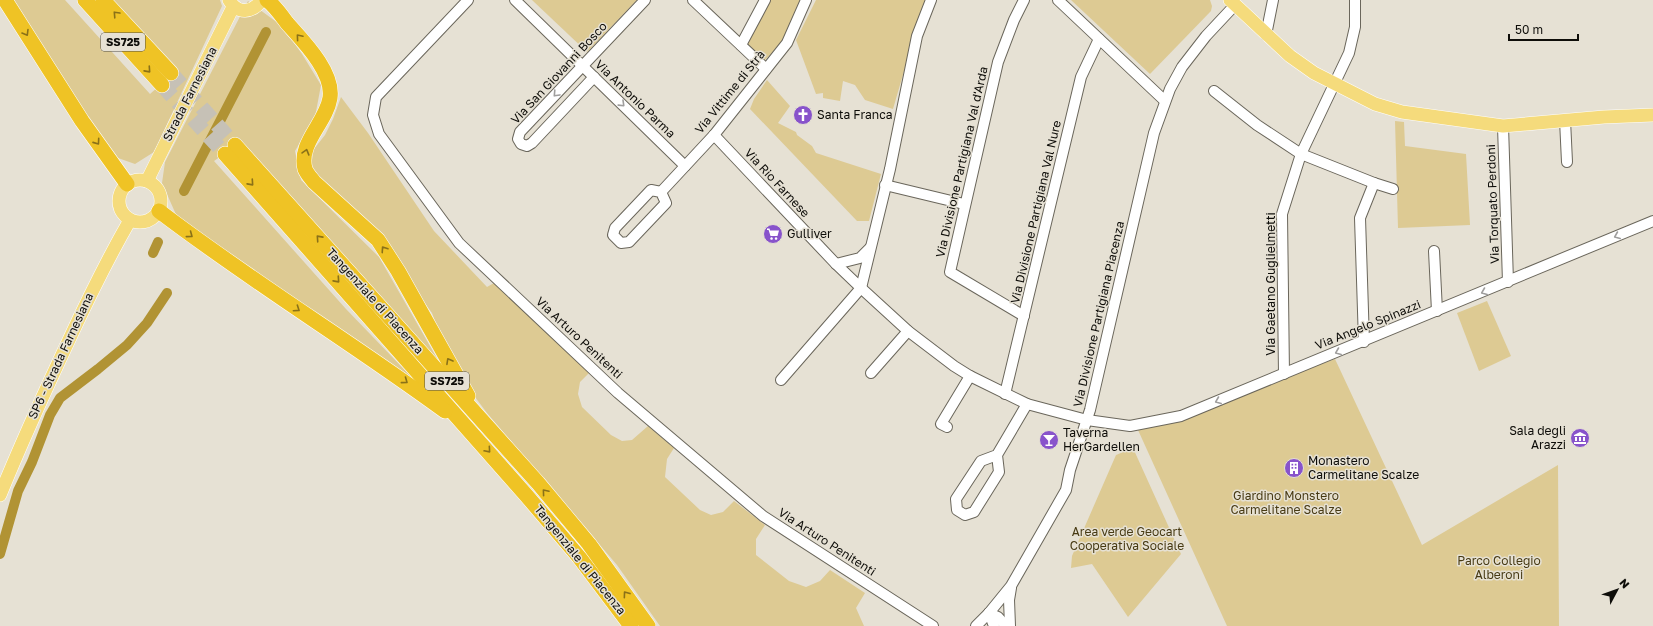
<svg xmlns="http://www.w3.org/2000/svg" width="1653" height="626" viewBox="0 0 1653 626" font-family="'Golos Text',sans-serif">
  <rect width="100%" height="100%" fill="#e6e1d4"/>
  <!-- green -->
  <g fill="#ddca93">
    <path d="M10 0H65L150 94 175 72 104 0H220L222 6 154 152 135 164 118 158 95 131Z"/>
    <path d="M532 0H637L587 52Z"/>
    <path d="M768 0H802L783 41 764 61 745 45Z"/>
    <path d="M816 0H928L915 33 893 109 865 100 855 85 843 81 840 101 823 98V93L816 94 796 40Z"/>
    <path d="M1071 0H1210L1212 6 1211 11 1150 74Z"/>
    <path d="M248 1 282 26 302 54 321 85 315 117 295 151 301 180 379 257 446 374 240 143 214 161 346 309 424 390 178 219 162 183 165 162Z"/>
    <path d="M767 80 790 106 778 123 796 132 797 135 812 146 816 153 881 174 869 221H857L750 109 754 99Z"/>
    <path d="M341 97 368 133 434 231 487 287 494 283 589 373 580 382 578 394 582 407 611 435 622 441 632 440 648 426 674 448 667 459 665 477 700 510 711 515 723 512 734 501 765 525 756 539V555L789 581 806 587 820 581 830 570 865 593 856 608 864 626H660L617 565 487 413 451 365 432 313 378 240 305 169 314 149 325 135 333 119Z"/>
    <path d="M1395 121 1404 122 1405 146 1466 154 1470 225 1398 228Z"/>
    <path d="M1487 301 1511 356 1479 371 1457 313Z"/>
    <path d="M1335 359 1422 545 1558 465 1559 626H1227L1138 430Z"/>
    <path d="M1133 448 1181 554 1128 617 1092 564 1071 568 1072 556 1116 455Z"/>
  </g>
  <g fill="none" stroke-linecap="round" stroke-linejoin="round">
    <!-- canal -->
    <g stroke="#b19334" stroke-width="10">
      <path d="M184 191 266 32"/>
      <path d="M153 253 158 242"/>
      <path d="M0 554 18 491 32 462 50 415 60 398 98 369 127 345 147 323 167 293"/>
    </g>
    <!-- highway-tunnel -->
    <g stroke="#c6c1b6" stroke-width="15" stroke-dasharray="15 8" stroke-linecap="butt">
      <path d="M171 73 235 145"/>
      <path d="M162 85 225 154"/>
    </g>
    <!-- minor casing -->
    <g stroke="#6a665b" stroke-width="12">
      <g id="minor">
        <path d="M468 0 376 97 373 115 379 134 459 243 618 393 763 516 933 626"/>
        <path d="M515 0 685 166"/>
        <path d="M693 0 766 69"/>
        <path d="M1024 0 1014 20 998 62 950 272 1024 316"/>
        <path d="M1058 0 1165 101"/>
        <path d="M1266 35 1273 0"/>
        <path d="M741 45 765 0"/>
        <path d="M594 77 532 143 527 146 521 144 518 139 520 132 645 0"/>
        <path d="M1214 91 1257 125 1301 154 1374 183 1393 189"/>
        <path d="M1565 120 1567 162"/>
        <path d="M1503 126 1508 282"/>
        <path d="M714 135 836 264 861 288 908 331 954 366 970 376 1027 404 1087 420 1130 426 1181 416 1653 221"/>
        <path d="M885 185 964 204"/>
        <path d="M651 190 661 192 666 203 629 242 621 243 613 235 615 228Z"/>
        <path d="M661 192 714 135 787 43 806 0"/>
        <path d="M1434 251 1437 311"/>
        <path d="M836 264 860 258 870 248"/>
        <path d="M1364 342 1360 218 1374 183"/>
        <path d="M871 373 908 331"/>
        <path d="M1284 374 1282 214 1301 154 1349 53 1355 27V0"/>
        <path d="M781 380 861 288 890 169 917 36 931 0"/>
        <path d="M1005 394 1081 77 1099 39"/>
        <path d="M947 427 941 424 970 376"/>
        <path d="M997 455 999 472 974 512 965 515 957 510 956 499 981 461 997 455 1027 404"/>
        <path d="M989 613 998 617 1006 626"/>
        <path d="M989 613 994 626"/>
        <path d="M976 626 989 613 1011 586 1066 490 1070 470 1090 410 1154 133 1170 89 1182 67 1206 36 1235 5"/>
        <path d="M1010 626 1009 600 1011 588"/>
      </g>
    </g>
    <!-- major casing -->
    <g stroke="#fff" stroke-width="14">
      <g id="major">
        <path d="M229 0C238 15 252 13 262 0"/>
        <path d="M1230 0 1290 56 1314 73 1375 104 1402 112 1503 126 1604 117 1653 115"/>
        <circle cx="140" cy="201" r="21"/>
        <path d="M147 181 233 7"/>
        <path d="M0 495C21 444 44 393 68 342 87 301 107 260 130 220"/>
      </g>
    </g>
    <!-- highway casing -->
    <g stroke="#fff" stroke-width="16">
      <g id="highway">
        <path d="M5 0 82 121 127 184"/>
        <path d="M85 0 162 85"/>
        <path d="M103 0 171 73"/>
        <path d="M267 0C275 6 281 15 287 23 303 41 334 72 330 98 326 123 298 143 305 169 307 174 311 178 314 182L378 240 398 271 468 396"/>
        <path d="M235 145 538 483 589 544 648 626"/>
        <path d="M225 154 526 495 579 557 631 626"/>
        <path d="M159 211C252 282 351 342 445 411"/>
      </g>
    </g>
    <!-- minor -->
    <use href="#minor" stroke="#fff" stroke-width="10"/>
    <!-- major -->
    <use href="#major" stroke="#f5db7c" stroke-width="13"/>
    <!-- highway -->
    <use href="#highway" stroke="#efc325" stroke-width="15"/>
  </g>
  <!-- one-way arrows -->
  <defs><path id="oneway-chevron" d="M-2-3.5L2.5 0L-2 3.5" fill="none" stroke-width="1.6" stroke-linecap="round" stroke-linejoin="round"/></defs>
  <g stroke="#8a7118">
    <use href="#oneway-chevron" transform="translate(116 14) rotate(-133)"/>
    <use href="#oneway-chevron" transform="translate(26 33) rotate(59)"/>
    <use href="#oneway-chevron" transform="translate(299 37) rotate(-130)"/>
    <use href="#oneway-chevron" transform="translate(148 70) rotate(48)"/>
    <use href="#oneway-chevron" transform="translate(97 142) rotate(55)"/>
    <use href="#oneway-chevron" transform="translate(306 152) rotate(-74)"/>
    <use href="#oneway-chevron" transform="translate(251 183) rotate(48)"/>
    <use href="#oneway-chevron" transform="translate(190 235) rotate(37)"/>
    <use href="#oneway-chevron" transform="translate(319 238) rotate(-132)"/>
    <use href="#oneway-chevron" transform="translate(384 249) rotate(-124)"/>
    <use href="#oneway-chevron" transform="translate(337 280) rotate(48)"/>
    <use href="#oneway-chevron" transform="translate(297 309) rotate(34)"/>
    <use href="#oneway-chevron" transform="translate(449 361) rotate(-119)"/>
    <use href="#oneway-chevron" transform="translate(405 381) rotate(36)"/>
    <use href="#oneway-chevron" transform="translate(488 450) rotate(49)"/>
    <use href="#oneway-chevron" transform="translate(545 492) rotate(-130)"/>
    <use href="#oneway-chevron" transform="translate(626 594) rotate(-126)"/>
  </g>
  <g stroke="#9f9e9d">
    <use href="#oneway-chevron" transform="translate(556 94) rotate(133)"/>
    <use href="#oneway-chevron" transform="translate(622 104) rotate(44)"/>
    <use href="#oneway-chevron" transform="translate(1617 236) rotate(157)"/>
    <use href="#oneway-chevron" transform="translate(1484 292) rotate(158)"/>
    <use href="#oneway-chevron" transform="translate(1338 352) rotate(158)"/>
    <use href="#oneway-chevron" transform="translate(1218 401) rotate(158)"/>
  </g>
  <!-- icons -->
  <defs>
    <g id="church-disc" transform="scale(1)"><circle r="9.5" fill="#8853cb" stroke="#e6e1d4"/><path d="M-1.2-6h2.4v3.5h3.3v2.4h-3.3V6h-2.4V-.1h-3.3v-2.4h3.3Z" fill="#fff"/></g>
    <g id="supermarket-disc" transform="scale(1)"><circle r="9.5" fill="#8853cb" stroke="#e6e1d4"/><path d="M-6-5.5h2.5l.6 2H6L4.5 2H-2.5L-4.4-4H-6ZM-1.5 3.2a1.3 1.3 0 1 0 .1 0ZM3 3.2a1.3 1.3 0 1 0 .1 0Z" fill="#fff"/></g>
    <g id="museum-disc" transform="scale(1)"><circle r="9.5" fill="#8853cb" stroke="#e6e1d4"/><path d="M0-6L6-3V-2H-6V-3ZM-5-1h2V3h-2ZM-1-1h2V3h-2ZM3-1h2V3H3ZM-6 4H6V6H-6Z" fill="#fff"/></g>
    <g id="bar-disc" transform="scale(1)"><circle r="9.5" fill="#8853cb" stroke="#e6e1d4"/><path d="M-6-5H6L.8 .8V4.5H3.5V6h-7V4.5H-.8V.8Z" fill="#fff"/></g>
    <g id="building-disc" transform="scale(1)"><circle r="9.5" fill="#8853cb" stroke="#e6e1d4"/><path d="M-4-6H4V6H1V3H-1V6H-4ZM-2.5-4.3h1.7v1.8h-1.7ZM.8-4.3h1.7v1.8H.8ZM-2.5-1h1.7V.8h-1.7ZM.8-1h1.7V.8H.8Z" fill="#fff"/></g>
  </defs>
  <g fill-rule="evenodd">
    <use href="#church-disc" x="803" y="115"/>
    <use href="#supermarket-disc" x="773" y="234"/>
    <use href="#museum-disc" x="1580" y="438"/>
    <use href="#bar-disc" x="1049" y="440"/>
    <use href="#building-disc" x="1294" y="468"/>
  </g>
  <g text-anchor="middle" stroke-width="3" stroke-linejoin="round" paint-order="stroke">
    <!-- shield labels -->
    <g fill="#e6e1d4" stroke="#4f4d46" stroke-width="1">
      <rect x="101" y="33" width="44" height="18" rx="3"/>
      <rect x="425" y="372" width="44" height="18" rx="3"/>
    </g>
    <g font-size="11" font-weight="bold" fill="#0e0d09">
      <text x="123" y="46">SS725</text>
      <text x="447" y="385">SS725</text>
    </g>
    <!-- street labels -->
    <g font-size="12" fill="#0e0d09" stroke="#e6e1d4">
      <text transform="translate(559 73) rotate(-47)" y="4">Via San Giovanni Bosco</text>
      <text transform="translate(730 92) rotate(-51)" y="4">Via Vittime di Strà</text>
      <text transform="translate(190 94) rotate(-63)" y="4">Strada Farnesiana</text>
      <text transform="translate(635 99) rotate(44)" y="4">Via Antonio Parma</text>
      <text transform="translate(962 162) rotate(-77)" y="4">Via Divisione Partigiana Val d'Arda</text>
      <text transform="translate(777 183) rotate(47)" y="4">Via Rio Farnese</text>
      <text transform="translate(1493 204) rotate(-92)" y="4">Via Torquato Perdoni</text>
      <text transform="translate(1036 212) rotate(-77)" y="4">Via Divisione Partigiana Val Nure</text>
      <text transform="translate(1271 284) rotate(-90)" y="4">Via Gaetano Guglielmetti</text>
      <text transform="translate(375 301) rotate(48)" y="4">Tangenziale di Piacenza</text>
      <text transform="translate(1099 314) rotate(-77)" y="4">Via Divisione Partigiana Piacenza</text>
      <text transform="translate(1368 325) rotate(-22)" y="4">Via Angelo Spinazzi</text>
      <text transform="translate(579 338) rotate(43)" y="4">Via Arturo Penitenti</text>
      <text transform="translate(61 356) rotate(-65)" y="4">SP6 - Strada Farnesiana</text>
      <text transform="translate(827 542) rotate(33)" y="4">Via Arturo Penitenti</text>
      <text transform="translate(580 560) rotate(51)" y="4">Tangenziale di Piacenza</text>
    </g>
    <!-- poi labels -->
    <g font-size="12" fill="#0e0d09" stroke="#e6e1d4" text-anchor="start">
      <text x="817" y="119">Santa Franca</text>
      <text x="787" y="238">Gulliver</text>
      <text x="1566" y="435" text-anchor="end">Sala degli<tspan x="1566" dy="14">Arazzi</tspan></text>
      <text x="1063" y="437">Taverna<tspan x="1063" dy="14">HerGardellen</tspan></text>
      <text x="1308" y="465">Monastero<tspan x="1308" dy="14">Carmelitane Scalze</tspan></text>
    </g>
    <!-- park labels -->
    <g font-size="12" fill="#473a13" stroke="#e6e1d4">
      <text x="1286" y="500">Giardino Monstero<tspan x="1286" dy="14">Carmelitane Scalze</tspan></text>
      <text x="1127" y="536">Area verde Geocart<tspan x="1127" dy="14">Cooperativa Sociale</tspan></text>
      <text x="1499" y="565">Parco Collegio<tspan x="1499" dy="14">Alberoni</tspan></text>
    </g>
  </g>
  <!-- north arrow -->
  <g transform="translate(1617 590) rotate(49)" stroke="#e6e1d4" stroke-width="3" paint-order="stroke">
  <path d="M0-3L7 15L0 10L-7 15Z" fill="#0e0d09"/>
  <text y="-6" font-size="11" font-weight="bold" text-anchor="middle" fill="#0e0d09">N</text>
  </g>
  <!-- scale -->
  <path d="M1509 34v6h69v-6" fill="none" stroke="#0e0d09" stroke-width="2"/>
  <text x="1515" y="34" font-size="12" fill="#0e0d09" stroke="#e6e1d4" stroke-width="3" paint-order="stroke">50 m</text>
</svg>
